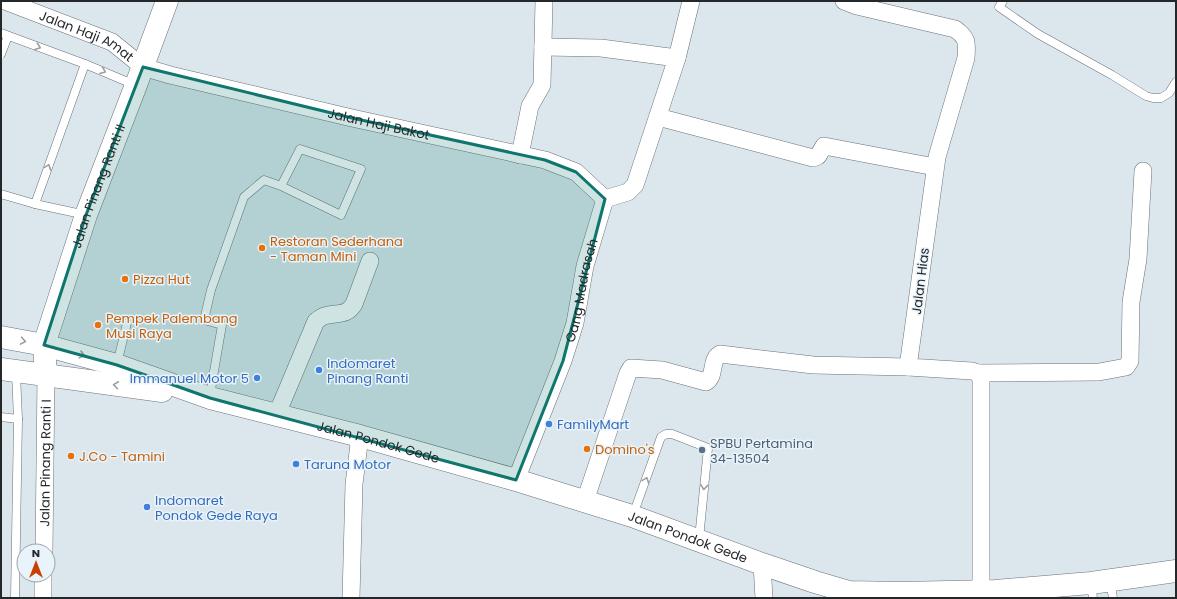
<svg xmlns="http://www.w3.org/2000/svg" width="1177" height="599" viewBox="0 0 1177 599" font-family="Poppins,sans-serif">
  <rect width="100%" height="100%" fill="#dce6ed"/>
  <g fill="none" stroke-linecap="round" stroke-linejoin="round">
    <!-- lane casing -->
    <g stroke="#6a7279" stroke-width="9">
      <g id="lane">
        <path d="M1003 1 999 7 1038 34 1112 75 1146 96 1153 98H1161L1169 93 1176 82"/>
        <path d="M1 33 85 64"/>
        <path d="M1 54 8 36"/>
        <path d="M1 194 35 204 86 215"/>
        <path d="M35 204 85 64 135 85"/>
        <path d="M117 364 127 323"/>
        <path d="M210 397 213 377 222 325 204 320 211 290 244 197 264 180 281 186 300 149 361 169 341 215 281 186"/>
        <path d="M1 417 18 419"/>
        <path d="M633 515 661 437 666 434H672L708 448 699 539"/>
        <path d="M1110 581 1113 598"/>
        <path d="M1091 583 1093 598"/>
        <path d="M15 598 18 419 16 373"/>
      </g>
    </g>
    <!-- street casing -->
    <g stroke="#6a7279" stroke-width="18">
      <g id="street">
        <path id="s1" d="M5 1 112 42 143 67 170 75 352 118 545 160 576 172 605 199"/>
        <path d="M844 1 857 6 955 29C968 38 967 43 966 58L937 157 908 367 972 371 978 373 981 379V592"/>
        <path d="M543 47 601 48 677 58"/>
        <path d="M658 117 813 158 818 156 824 146 935 167"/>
        <path d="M520 155 530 106 542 85 544 1"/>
        <path d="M605 199 628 192 635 185 677 58 691 1"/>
        <path d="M978 373 1099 372 1126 367 1130 361 1131 302 1138 259 1143 171"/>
        <path d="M277 414 316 321C318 320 321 317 324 316 337 312 346 317 354 304L370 261"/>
        <path id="s2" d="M516 480 563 361 575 323 585 266 605 199"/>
        <path d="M585 501 628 373 631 368 662 370 706 382C716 376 710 359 720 354L813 365 908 367"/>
        <path id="s3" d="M44 551 46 375"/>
        <path d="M762 564 764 598"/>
        <path d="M43 598V575"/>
        <path d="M351 598 354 484 360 436"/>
      </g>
    </g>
    <!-- secondary casing -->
    <g stroke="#6a7279" stroke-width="23">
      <g id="secondary">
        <path id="s4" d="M46 375 44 345 86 215 136 85 167 1"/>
      </g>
    </g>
    <!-- primary casing -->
    <g stroke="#6a7279" stroke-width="23">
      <g id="primary">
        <path id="s5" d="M1 337 44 345 117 365 210 398 360 436 516 480 632 516 762 564 815 582 849 592 900 593 995 591 1091 583 1176 571"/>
        <path d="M1 369 162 391"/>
      </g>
    </g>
    <!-- lane -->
    <use href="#lane" stroke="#fff" stroke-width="8"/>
    <!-- street -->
    <use href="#street" stroke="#fff" stroke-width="17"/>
    <!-- secondary -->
    <use href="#secondary" stroke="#fff" stroke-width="22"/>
    <!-- primary -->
    <use href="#primary" stroke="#fff" stroke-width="22"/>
  </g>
  <!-- one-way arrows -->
  <defs><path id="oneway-chevron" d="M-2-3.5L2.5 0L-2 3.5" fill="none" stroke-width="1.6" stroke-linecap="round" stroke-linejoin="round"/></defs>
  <g stroke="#9d9ea0">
    <use href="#oneway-chevron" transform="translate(38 47) rotate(20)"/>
    <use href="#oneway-chevron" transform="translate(103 71) rotate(22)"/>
    <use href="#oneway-chevron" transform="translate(48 167) rotate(-70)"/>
    <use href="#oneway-chevron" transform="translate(23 341) rotate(10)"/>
    <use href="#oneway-chevron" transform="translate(82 355) rotate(15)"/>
    <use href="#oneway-chevron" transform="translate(116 385) rotate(-172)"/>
    <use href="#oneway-chevron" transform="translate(646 480) rotate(-70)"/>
    <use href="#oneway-chevron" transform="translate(704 487) rotate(96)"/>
  </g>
  <!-- marked area -->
  <path fill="#0f766e" fill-opacity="0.2" stroke="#0f766e" stroke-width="3" stroke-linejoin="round" d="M143 67 352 118 545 160 576 172 605 199 563 361 516 480 210 398 117 365 44 345 86 215Z"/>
  <!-- markers -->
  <g fill="#e8710a" stroke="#e9f3fa" stroke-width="1.5">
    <circle cx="262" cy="248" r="4"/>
    <circle cx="125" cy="279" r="4"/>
    <circle cx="98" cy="325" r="4"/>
    <circle cx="587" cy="449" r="4"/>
    <circle cx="71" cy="456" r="4"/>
  </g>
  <g fill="#3f7fe0" stroke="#e9f3fa" stroke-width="1.5">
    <circle cx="319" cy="370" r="4"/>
    <circle cx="257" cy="378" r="4"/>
    <circle cx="549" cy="424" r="4"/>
    <circle cx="296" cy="464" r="4"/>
    <circle cx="147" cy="507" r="4"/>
  </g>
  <circle fill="#5c6f8a" stroke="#e9f3fa" stroke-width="1.5" cx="702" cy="450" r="4"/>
  <g text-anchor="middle" stroke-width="3" stroke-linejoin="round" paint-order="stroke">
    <!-- street labels -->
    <g font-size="13" fill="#25282b" stroke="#e9f3fa">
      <text dy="5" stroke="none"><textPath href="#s1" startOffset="89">Jalan Haji Amat</textPath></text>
      <text dy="5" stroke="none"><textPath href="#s1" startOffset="397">Jalan Haji Bakot</textPath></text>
      <text dy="5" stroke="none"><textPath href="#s4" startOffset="198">Jalan Pinang Ranti II</textPath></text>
      <text transform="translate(920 281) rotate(-83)" y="5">Jalan Hias</text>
      <text dy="5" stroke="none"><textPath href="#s2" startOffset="201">Gang Madrasah</textPath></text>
      <text dy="5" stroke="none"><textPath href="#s5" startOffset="392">Jalan Pondok Gede</textPath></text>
      <text dy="5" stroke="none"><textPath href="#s3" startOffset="88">Jalan Pinang Ranti I</textPath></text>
      <text dy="5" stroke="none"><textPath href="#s5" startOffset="716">Jalan Pondok Gede</textPath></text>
    </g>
    <!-- food labels -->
    <g font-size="13" fill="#c56008" stroke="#e9f3fa" text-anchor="start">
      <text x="270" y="246">Restoran Sederhana<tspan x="270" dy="15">- Taman Mini</tspan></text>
      <text x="133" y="284">Pizza Hut</text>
      <text x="106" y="323">Pempek Palembang<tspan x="106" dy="15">Musi Raya</tspan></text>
      <text x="595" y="454">Domino's</text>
      <text x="79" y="461">J.Co - Tamini</text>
    </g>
    <!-- shop labels -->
    <g font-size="13" fill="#366cbe" stroke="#e9f3fa" text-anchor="start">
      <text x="327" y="368">Indomaret<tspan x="327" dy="15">Pinang Ranti</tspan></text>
      <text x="249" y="383" text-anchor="end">Immanuel Motor 5</text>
      <text x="557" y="429">FamilyMart</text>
      <text x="304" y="469">Taruna Motor</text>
      <text x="155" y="505">Indomaret<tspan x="155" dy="15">Pondok Gede Raya</tspan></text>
    </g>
    <!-- service labels -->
    <g font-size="13" fill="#4e5e75" stroke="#e9f3fa" text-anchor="start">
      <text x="710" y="448">SPBU Pertamina<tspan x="710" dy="15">34-13504</tspan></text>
    </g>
  </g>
  <!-- border -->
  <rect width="1177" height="599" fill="none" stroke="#25282b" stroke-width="4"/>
  <!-- north arrow -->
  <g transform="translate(36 563)"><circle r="19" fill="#e9f3fa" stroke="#9ba2a7"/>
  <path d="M0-3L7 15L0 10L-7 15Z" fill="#c74102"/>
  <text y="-6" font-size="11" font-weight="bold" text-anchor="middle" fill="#25282b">N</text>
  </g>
</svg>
